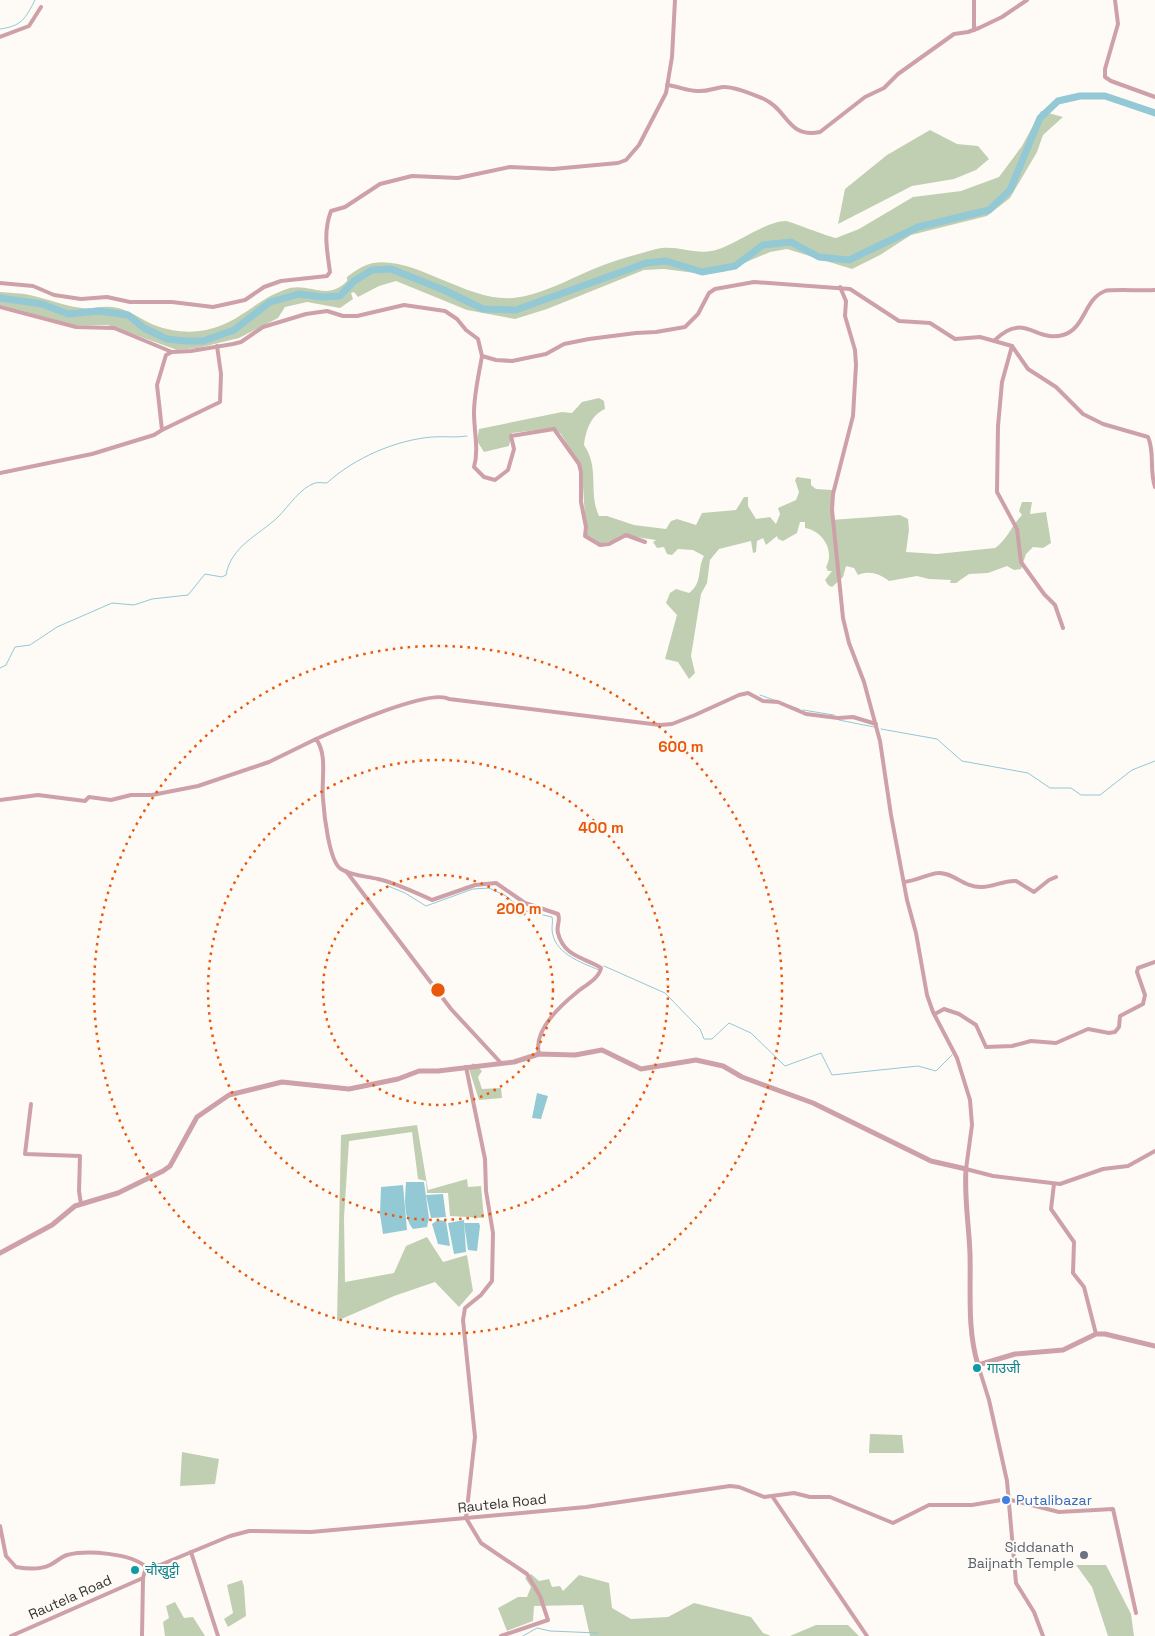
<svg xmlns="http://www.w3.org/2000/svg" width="1155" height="1636" viewBox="0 0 1155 1636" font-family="'Space Grotesk','Noto Sans Devanagari',sans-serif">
  <rect width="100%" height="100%" fill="#fefbf7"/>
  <!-- green -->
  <g fill="#c0cfb1">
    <path d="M1041 111 1063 117 1043 135 1037 152 1010 198 987 216 911 235 880 255 852 269 787 249 770 252 723 272 695 273 664 269 644 270 547 309 515 319 467 310 396 281 379 286 358 297 354 292 351 293 353 299 340 308 307 302 285 307 278 318 239 338 198 348 177 350 108 325H75L0 305V292C10 293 21 293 30 295 48 299 64 306 82 308 92 309 102 306 112 307 129 309 140 319 154 325 173 332 191 334 210 329 241 321 256 300 284 290 308 280 326 303 347 281V277C355 271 363 265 373 263 415 256 467 302 513 298 540 295 566 281 591 270 611 261 635 255 656 249 678 244 694 256 716 250 736 244 766 221 786 221 792 222 826 236 836 238L859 229 913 197 961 191 999 177 1022 146Z"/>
    <path d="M930 130 957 144 978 146 989 159 976 170 954 179 912 186 838 224 845 189 887 155Z"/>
    <path d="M599 398 604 401 605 409C591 415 586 430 584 445 600 468 588 492 599 516H607L634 525 666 529 671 521 677 519 696 525 702 513 736 510 744 497H748V506L756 519 770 517 776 524 780 514 778 508 796 500 799 492 795 480 797 477 811 479V485L816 489 832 490 831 520 900 515 908 519 909 530 906 552 937 554 995 548C1007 540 1011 526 1022 515L1019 511 1022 502H1032L1030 514 1046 512 1051 543 1043 548 1033 547 1026 554 1021 569 1014 570 1007 566 988 573 969 574 956 583H950L951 580 929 579 917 576 889 581C880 574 869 570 858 575L854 568 846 566 843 577 832 587 828 585 825 580 832 571H828L826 567C835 551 823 531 805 528V522H800L797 533 783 541 778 539 777 536 766 545 763 538 757 541 756 552 753 553 751 541 719 549 710 560 707 583 701 594 691 656 695 673 689 679 678 662 665 659 677 615 666 603 670 593 676 589 689 593C703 583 697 568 704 556L693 550 678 549 672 555 667 554 664 547 657 548 653 542 656 540 622 535 612 541 600 544 586 535 582 469 561 434 554 428 512 433 509 446 484 452 477 441 479 429 562 412 572 413 582 402Z"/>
    <path d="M473 1063 482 1071 478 1077 482 1089 501 1088 502 1098 479 1100 469 1069Z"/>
    <path d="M417 1125 428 1190 467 1179 468 1187 481 1186 484 1218 450 1216 448 1193H427L426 1181 418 1179 412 1132 349 1141 344 1217 345 1282 394 1273 406 1246 427 1237 443 1262 467 1255 473 1291 459 1307 435 1282 394 1296 337 1321 341 1135Z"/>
    <path d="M870 1434 902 1435 904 1453H869Z"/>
    <path d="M182 1452 219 1459 215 1484 180 1486Z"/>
    <path d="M1076 1565H1106L1131 1614 1134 1636H1108L1092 1587Z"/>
    <path d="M531 1574 539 1581 549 1579 552 1587 560 1586 563 1591 579 1575 609 1583 612 1608 631 1619 668 1617 694 1603 751 1617 763 1633 771 1636H590L583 1605 534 1606 533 1621 507 1631 498 1608 518 1597H527L531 1587 525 1578Z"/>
    <path d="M242 1580 244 1587 246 1616 228 1627 224 1619 233 1613 227 1585Z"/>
    <path d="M175 1602 184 1618 193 1617 205 1636H165L163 1622 169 1618 166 1606Z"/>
    <path d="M816 1625H848L859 1636H790Z"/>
  </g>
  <!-- water -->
  <g fill="#93c8d5">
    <path d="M537 1093 548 1096 541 1119 532 1118Z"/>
    <path d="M406 1182H424L429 1218 427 1227 413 1229C403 1217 405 1198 406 1182Z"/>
    <path d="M403 1185 407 1230 383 1234 380 1214 381 1187Z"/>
    <path d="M443 1194 446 1217 431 1218 426 1195Z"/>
    <path d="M438 1220 446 1221 450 1246 438 1244 432 1224Z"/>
    <path d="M464 1220 466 1252 454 1254 448 1223Z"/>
    <path d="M464 1223H479L480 1226 477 1251 468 1250Z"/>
  </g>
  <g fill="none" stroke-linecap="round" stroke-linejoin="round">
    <!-- stream -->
    <g stroke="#93c8d5" stroke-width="1">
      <path d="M0 29C22 26 25 19 35 0"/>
      <path d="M0 668 6 665 15 647 30 645 57 627 112 603 134 605 152 599 188 595 205 574 222 577 226 575C231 546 259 535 278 517 289 506 300 488 315 483 318 482 324 483 327 483 354 458 396 440 432 437 444 436 455 438 467 436"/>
      <path d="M760 695 799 709"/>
      <path d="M803 710 834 715"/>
      <path d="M839 720 874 727"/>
      <path d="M881 729 937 739 962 761 1028 773 1050 788H1071L1081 795H1100L1132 770 1155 761"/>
      <path d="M388 886 405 893 426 906 473 889 489 888 506 896 522 910 552 917C553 922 552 924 552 929 553 953 580 962 599 970"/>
      <path d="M604 966 665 993 700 1029 704 1039H712L729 1023 751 1033 785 1066 821 1053 832 1075 918 1066 936 1071 952 1055"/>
      <path d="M523 1636 537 1628 550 1631 598 1633"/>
    </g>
    <!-- river -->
    <path stroke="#93c8d5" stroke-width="7" d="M0 298 42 304 68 314 99 311 128 315 144 328 167 339 185 341H203L234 330 270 302 299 294 323 297 340 296 354 281 372 270 391 269 444 290 483 309 516 310 646 263 666 261 702 272 735 266 763 245 791 242 819 257 849 260 918 227 989 210 1010 190 1040 118 1058 101 1080 96H1105L1155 113"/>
    <!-- minor -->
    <g stroke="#cda1a7" stroke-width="4">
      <path d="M1115 0 1118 24 1105 69V77L1111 81 1155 97"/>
      <path d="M974 30V0"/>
      <path d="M0 37 29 26 41 7"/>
      <path d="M667 85C677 86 687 91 697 91 707 92 714 88 723 87 735 86 754 95 764 99 788 110 788 139 820 132L865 97 884 88 898 74 954 34 968 32 979 28 1002 17 1027 0"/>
      <path d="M0 283 33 286 54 295 81 299 107 297 130 302H172L213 307 245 300 264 287 281 281 327 276 330 272C327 250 323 232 331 211L345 207 380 184 412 176 458 178 510 167 553 169 618 163 626 160 639 145 666 93 672 57 675 0"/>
      <path d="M840 287 846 301 845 316 855 350 856 365 853 416 833 494 832 510 843 618 849 643 864 682 880 741 891 815 907 900 916 933 927 995 933 1012 957 1058 970 1100 972 1125 966 1169 993 1176 1060 1184 1103 1169 1128 1166 1155 1151"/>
      <path d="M0 307 76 327 114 328 172 352"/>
      <path d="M995 340C1024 311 1036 343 1063 335 1085 329 1084 299 1105 291 1110 289 1145 291 1155 290"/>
      <path d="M1012 346 1002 382 998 426 997 492 1017 529 1021 562 1044 594 1055 605 1063 628"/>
      <path d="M482 356C479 374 474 394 474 413 474 431 479 450 474 467L484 477 495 480 508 470 514 449 511 436 554 429 579 464 581 472V502L586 527 585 536 600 545 609 544 626 535 645 542"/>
      <path d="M162 430 220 402 221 374 217 346"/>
      <path d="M0 473 92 454 154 435 162 430 157 385 166 355 172 352 191 351 233 344 241 342 263 327 306 314 327 311 343 316H357L404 305 445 311 457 319 466 330 478 339 482 356 496 360 512 361 546 354 564 344 589 339 636 333 656 332 685 327 698 314 709 293 715 289 754 282 850 289 899 321 930 323 955 339 980 337 1012 346 1028 369 1056 387 1083 414 1103 424 1148 437C1155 452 1149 469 1155 487"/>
      <path d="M316 739C338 729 430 688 449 699L660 725 672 724 695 715 739 695 748 693 763 701 778 702 806 714 838 718 853 717 876 724"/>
      <path d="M0 800 38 795 85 801 89 797 111 800 131 795H152L198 786 269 762 316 739C328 755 321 780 323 799 324 813 329 862 341 869 352 876 365 876 378 879 396 883 414 892 432 900L475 885 496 883 525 903 558 914C561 920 556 926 558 933 564 957 584 957 601 968 599 979 584 986 576 993 560 1006 533 1031 539 1054"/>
      <path d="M346 871 451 1009 501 1063"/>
      <path d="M904 882C916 881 931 873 938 873 953 872 964 888 982 887 994 887 1004 880 1016 881L1034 892 1049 880 1056 877"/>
      <path d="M935 1014 944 1009 959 1014 976 1025 986 1047 1012 1046 1031 1041 1056 1043 1088 1029 1109 1033 1115 1032 1119 1027 1120 1016 1143 1004 1145 995 1137 972 1138 968 1155 962"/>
      <path d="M466 1067 485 1159 486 1191 493 1233 492 1281 481 1295 465 1308 463 1320 475 1437 466 1518 481 1543 527 1574 540 1596 548 1620 501 1636"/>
      <path d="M31 1104 25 1154 80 1156 79 1191 81 1204"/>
      <path d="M1054 1184 1051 1209 1074 1242 1073 1273 1084 1287 1096 1334"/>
      <path d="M978 1365 989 1400 1007 1481 1016 1583 1034 1612 1043 1636"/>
      <path d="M772 1496 867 1636"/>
      <path d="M0 1526 6 1556 16 1567C27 1569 40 1570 50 1565 56 1562 61 1557 67 1555 87 1550 131 1553 146 1567"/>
      <path d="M191 1552 218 1636"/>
      <path d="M146 1567 160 1565 230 1536 249 1531 311 1532 466 1518 586 1507 730 1486 739 1487 764 1497 794 1493 810 1497H830L893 1523 929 1505H972L1007 1499 1059 1512 1113 1509 1136 1613"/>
      <path d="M11 1636 143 1578"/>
      <path d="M142 1636 143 1578 146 1567"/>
    </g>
    <!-- tertiary -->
    <path stroke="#cda1a7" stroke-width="5" d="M0 1253 52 1225 75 1206 118 1193 163 1171 170 1166 197 1117 229 1095 282 1082 349 1089 398 1079 419 1071H438L514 1062 539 1054 575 1055 602 1050 641 1069 696 1060 723 1066 742 1077 813 1103 931 1161 966 1169C964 1198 969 1225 970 1254 971 1291 967 1329 978 1365L1015 1354 1063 1350 1096 1334H1105L1155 1346"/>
  </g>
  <!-- distance rings -->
  <g fill="none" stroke="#e8590c" stroke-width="2.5" stroke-dasharray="2.5 5">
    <circle cx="438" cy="990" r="115"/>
    <circle cx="438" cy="990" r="230"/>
    <circle cx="438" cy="990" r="344"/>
  </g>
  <!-- markers -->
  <g fill="#0f9aa8" stroke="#fefbf7" stroke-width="2">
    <circle cx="977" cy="1368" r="5"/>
    <circle cx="135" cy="1570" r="5"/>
  </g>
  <circle fill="#3f7fe0" stroke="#fefbf7" stroke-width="2" cx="1006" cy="1500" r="5"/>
  <circle fill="#6b7280" stroke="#fefbf7" stroke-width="2" cx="1084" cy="1555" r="5"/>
  <g text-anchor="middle" stroke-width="4" stroke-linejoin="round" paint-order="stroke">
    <!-- culture labels -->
    <g font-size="14" fill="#0d838f" stroke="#fefbf7" text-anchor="start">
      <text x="987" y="1373">गाउजी</text>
      <text x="145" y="1575">चौखुट्टी</text>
    </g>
    <!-- shop labels -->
    <g font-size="14" fill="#366cbe" stroke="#fefbf7" text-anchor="start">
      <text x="1016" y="1505">Putalibazar</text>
    </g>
    <!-- street labels -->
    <g font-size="14" fill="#343332" stroke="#fefbf7">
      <text transform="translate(502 1503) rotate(-6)" y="5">Rautela Road</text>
      <text transform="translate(70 1597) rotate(-24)" y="5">Rautela Road</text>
    </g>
    <!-- worship labels -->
    <g font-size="14" fill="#5b616d" stroke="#fefbf7" text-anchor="end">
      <text x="1074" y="1552">Siddanath<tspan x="1074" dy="16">Baijnath Temple</tspan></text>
    </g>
  </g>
  <circle cx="438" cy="990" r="8" fill="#e8590c" stroke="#fefbf7" stroke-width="2.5"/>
  <g font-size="15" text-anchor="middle" font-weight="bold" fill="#e8590c" stroke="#fefbf7" stroke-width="4" stroke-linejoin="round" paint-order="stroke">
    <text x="681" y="752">600 m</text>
    <text x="601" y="833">400 m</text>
    <text x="519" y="914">200 m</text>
  </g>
</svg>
